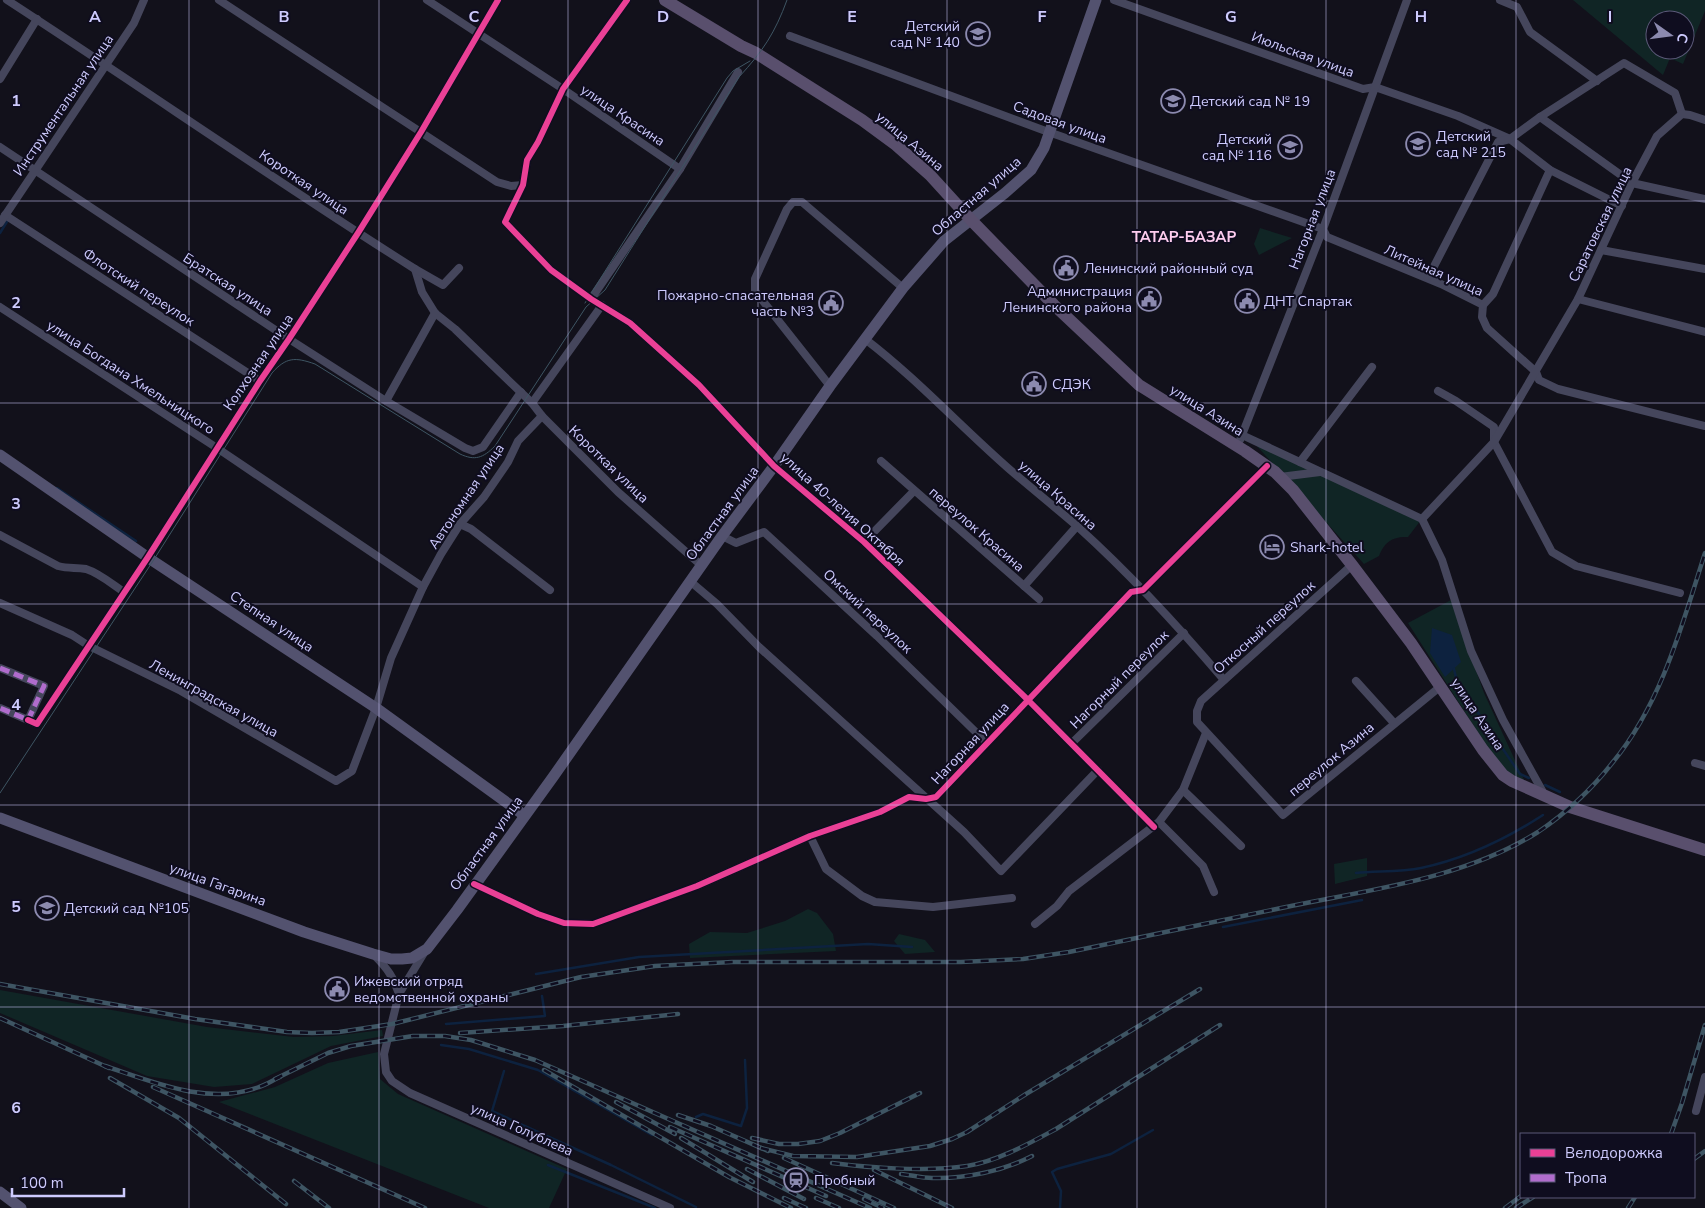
<svg xmlns="http://www.w3.org/2000/svg" width="1705" height="1208" viewBox="0 0 1705 1208" font-family="'Nunito Sans',sans-serif">
  <rect width="100%" height="100%" fill="#12111b"/>
  <!-- green -->
  <g fill="#102525" fill-rule="evenodd">
    <path d="M1573 0H1705V11L1683 64 1670 58 1663 75ZM1655 20H1685V50H1655Z"/>
    <path d="M1260 228 1292 238 1259 255 1254 244Z"/>
    <path d="M1255 444 1421 520 1408 537C1393 536 1384 542 1379 556L1364 564Z"/>
    <path d="M1451 600 1484 693 1525 782 1504 769 1491 753 1408 623Z"/>
    <path d="M1367 858V876L1335 884 1334 864Z"/>
    <path d="M808 909 817 913 833 934 836 951 690 958 689 944 710 932 747 933 785 921Z"/>
    <path d="M899 934 925 940 935 952 905 954 894 941Z"/>
    <path d="M0 990 207 1027 294 1037 333 1036 382 1030 383 1036 331 1046 252 1084 214 1087 147 1076 0 1013Z"/>
    <path d="M378 1052 380 1079 398 1094 567 1169 549 1208H489L219 1102 275 1087 328 1063Z"/>
  </g>
  <!-- water -->
  <path fill="#0d223f" d="M1432 628 1452 635 1461 662 1445 677 1430 653Z"/>
  <g fill="none" stroke-linecap="round" stroke-linejoin="round">
    <!-- stream -->
    <g stroke="#0d223f" stroke-width="2.5">
      <path d="M0 233 8 220"/>
      <path d="M57 488 136 541"/>
      <path d="M1454 669 1457 682 1520 774 1529 778"/>
      <path d="M1545 785 1560 792"/>
      <path d="M1356 873C1377 871 1400 872 1421 868 1464 859 1506 839 1543 815"/>
      <path d="M1223 927 1362 900"/>
      <path d="M536 974 639 957 868 944 912 947"/>
      <path d="M446 1024 545 1016 542 996"/>
      <path d="M441 1045 469 1049 538 1070 652 1135"/>
      <path d="M504 1071 492 1111 611 1165 696 1207"/>
      <path d="M696 1117 703 1114 741 1126 747 1108 745 1060"/>
      <path d="M548 1165 655 1208"/>
      <path d="M1060 1208 1061 1191 1052 1172 1057 1169 1111 1154 1153 1130"/>
    </g>
    <!-- street -->
    <g stroke="#45465c" stroke-width="8">
      <path d="M7 0C144 89 277 182 415 269L422 292 435 313 455 329 532 403 542 416 618 492 702 566"/>
      <path d="M219 0 497 182 511 186 523 185"/>
      <path d="M427 0 563 89 680 169"/>
      <path d="M627 0 563 89 538 142 527 160 523 185 505 222 551 270 591 299 630 323 699 385 774 466 864 542 1028 700 1154 827"/>
      <path d="M1114 0 1363 89 1375 87 1458 116 1510 139 1550 170 1622 206"/>
      <path d="M1500 0 1517 7 1530 32 1597 81"/>
      <path d="M790 36 1043 130 1323 229"/>
      <path d="M0 79 37 19"/>
      <path d="M1540 117 1632 183 1705 199"/>
      <path d="M0 147 289 339 386 401 465 448 473 451 483 447 521 392"/>
      <path d="M5 215 260 381"/>
      <path d="M0 223 134 23 144 0"/>
      <path d="M1323 229 1327 237 1441 284 1483 305 1482 317 1487 328 1536 372 1539 380 1558 389 1705 426"/>
      <path d="M1601 250 1705 269"/>
      <path d="M415 269 443 285 459 268"/>
      <path d="M1428 278 1498 142 1510 139 1540 117 1624 63 1675 93 1682 114"/>
      <path d="M591 299 680 169 738 72"/>
      <path d="M1578 299 1705 332"/>
      <path d="M1483 305 1493 294 1550 170"/>
      <path d="M0 307 217 448 423 587"/>
      <path d="M865 339C916 378 960 426 1008 468 1031 488 1055 507 1078 527 1130 574 1178 626 1224 680"/>
      <path d="M830 386 755 291V279L787 209 793 202H802L903 288"/>
      <path d="M1438 391 1456 401 1494 427V442L1552 552 1576 566 1680 593"/>
      <path d="M386 401 435 313"/>
      <path d="M532 403 602 305"/>
      <path d="M1242 435 1422 519 1442 560 1471 651 1503 720 1544 794"/>
      <path d="M1240 440 1323 229 1407 0"/>
      <path d="M881 461 1039 599"/>
      <path d="M1300 462 1372 367"/>
      <path d="M1280 477 1320 472"/>
      <path d="M1422 519 1494 442 1578 299 1632 183 1657 136 1682 114 1690 115 1705 120"/>
      <path d="M460 524 471 529 550 590"/>
      <path d="M0 535 58 566C69 569 76 567 86 569 99 573 112 584 124 592"/>
      <path d="M722 536 736 543 764 532 877 636 987 743"/>
      <path d="M864 542 914 491"/>
      <path d="M1352 565 1201 701 1197 711V722L1283 815 1441 686"/>
      <path d="M691 582 717 604 759 647 964 832 1001 871 1098 770"/>
      <path d="M1024 586 1077 526"/>
      <path d="M0 603 72 635 89 646 181 691 336 781 352 771 376 708 391 658 423 587 441 554 460 524 484 497 508 462 518 441 542 416"/>
      <path d="M0 668 44 686 28 720 0 708"/>
      <path d="M1356 681 1394 723"/>
      <path d="M28 720 37 724 148 557 260 381 289 339 358 233 421 132 498 0"/>
      <path d="M1072 743 1184 633"/>
      <path d="M1695 763 1705 766"/>
      <path d="M1183 790 1241 846"/>
      <path d="M1159 822 1203 866 1214 892"/>
      <path d="M810 836 826 869 862 896 875 902 933 907 1012 898"/>
      <path d="M474 884 538 914 564 923 593 924 697 886 810 836 880 812 909 797 926 799 936 797 1131 592 1143 590 1267 466"/>
      <path d="M1035 924 1057 906 1069 891 1159 822 1183 790 1206 733"/>
      <path d="M424 953 399 994 384 1054 386 1072 392 1081 410 1093 670 1208"/>
      <path d="M375 956C387 968 394 978 399 994"/>
      <path d="M1696 1111 1705 1077"/>
    </g>
    <!-- secondary -->
    <g stroke="#53526f" stroke-width="11">
      <path d="M0 455 153 561 376 708 524 815"/>
      <path d="M0 818 304 932 373 954 391 959H402L412 958 427 949 457 910 553 777 722 536 774 466 830 386 903 288 944 241 1005 193 1031 170 1044 148 1096 0"/>
      <path d="M0 1192 21 1208"/>
    </g>
    <!-- primary -->
    <path stroke="#594f6d" stroke-width="12" d="M665 0 741 46 756 53 862 120 896 145 930 175 971 220 1054 305 1139 385 1245 451 1275 472 1293 490 1352 565 1411 643 1483 750 1503 775 1512 781 1570 807 1705 850"/>
    <!-- tram -->
    <g stroke="#3e5563" stroke-width="1">
      <path d="M585 303 727 78 733 71 750 61"/>
      <path d="M0 793 153 561 272 373C286 357 295 357 315 364L460 454C475 461 483 458 495 446L586 307 605 290 739 77C763 51 775 33 787 0"/>
    </g>
    <!-- rail casing -->
    <g stroke="#3e5563" stroke-width="4.5">
      <g id="rail">
        <path d="M0 984 195 1019 287 1032 312 1033 339 1032 392 1024 581 977 655 966 732 962H961L1023 959 1069 952C1143 937 1217 921 1291 906 1374 889 1465 878 1538 832 1566 813 1592 789 1613 762 1662 702 1682 625 1705 553"/>
        <path d="M0 1018 109 1068"/>
        <path d="M460 1033 563 1026 678 1014"/>
        <path d="M105 1066C153 1082 208 1106 259 1087 266 1085 273 1080 280 1077"/>
        <path d="M544 1070 729 1177 791 1208"/>
        <path d="M110 1078 179 1118 286 1204"/>
        <path d="M275 1079 328 1053 351 1046 413 1036H445L471 1040 535 1060 870 1208"/>
        <path d="M153 1087 425 1208"/>
        <path d="M616 1102 675 1134"/>
        <path d="M678 1115 711 1126 768 1151"/>
        <path d="M670 1127 826 1196"/>
        <path d="M1671 1134 1682 1103 1705 1025"/>
        <path d="M681 1138 753 1182"/>
        <path d="M752 1138 779 1144H798L820 1141 840 1133 920 1093"/>
        <path d="M761 1148 793 1156 857 1157 930 1146 952 1139 967 1132 1026 1094 1200 989"/>
        <path d="M784 1158 894 1208"/>
        <path d="M1694 1159 1705 1151"/>
        <path d="M832 1163C871 1168 928 1172 967 1166 998 1161 1028 1144 1056 1129L1220 1025"/>
        <path d="M747 1169 804 1199"/>
        <path d="M874 1170 952 1208"/>
        <path d="M901 1174C911 1175 922 1178 932 1178 965 1179 1003 1171 1032 1156"/>
        <path d="M294 1181 329 1208"/>
        <path d="M784 1198 806 1208"/>
        <path d="M816 1198 839 1208"/>
        <path d="M864 1199 883 1208"/>
        <path d="M1505 1208 1521 1196"/>
        <path d="M1516 1208 1533 1197"/>
        <path d="M1628 1208 1635 1197"/>
      </g>
    </g>
    <!-- rail -->
    <use href="#rail" stroke="#0f0d1f" stroke-width="2.5" stroke-dasharray="8" stroke-linecap="butt"/>
    <!-- quiet -->
    <path stroke="#b06ccc" stroke-width="5" stroke-dasharray="10 5" stroke-linecap="butt" d="M0 668 44 686 28 720 0 708"/>
    <!-- cycleway casing -->
    <g stroke="#0f0d1f" stroke-width="9">
      <g id="cycleway">
        <path d="M627 0 563 89 538 142 527 160 523 185 505 222 551 270 591 299 630 323 699 385 774 466 864 542 1028 700 1154 827"/>
        <path d="M28 720 37 724 148 557 260 381 289 339 358 233 421 132 498 0"/>
        <path d="M474 884 538 914 564 923 593 924 697 886 810 836 880 812 909 797 926 799 936 797 1131 592 1143 590 1267 466"/>
      </g>
    </g>
    <!-- cycleway -->
    <use href="#cycleway" stroke="#ea4096" stroke-width="6"/>
  </g>
  <!-- grid -->
  <path fill="none" stroke="#cecbfe" stroke-width="1" stroke-opacity="0.55" d="M189 0V1208M379 0V1208M568 0V1208M758 0V1208M947 0V1208M1137 0V1208M1326 0V1208M1516 0V1208M0 201H1705M0 403H1705M0 604H1705M0 805H1705M0 1007H1705"/>
  <!-- icons -->
  <defs>
    <g id="school-ring" transform="scale(1.25)"><circle r="9.5" fill="#0f0d1f" stroke="#8c8aaf" stroke-width="1.5"/><path d="M0-5L7-2L0 1L-7-2ZM-4 1L0 2.5L4 1V4Q0 6-4 4Z" fill="#8c8aaf"/></g>
    <g id="civic-ring" transform="scale(1.25)"><circle r="9.5" fill="#0f0d1f" stroke="#8c8aaf" stroke-width="1.5"/><path d="M-.6-6.5H3V-4.5H.6V-3L4-1V1h2V6H-6V1h2V-1L-.6-3ZM-1.2 2.5V6h2.4V2.5Z" fill="#8c8aaf"/></g>
    <g id="hotel-ring" transform="scale(1.25)"><circle r="9.5" fill="#0f0d1f" stroke="#8c8aaf" stroke-width="1.5"/><path d="M-6-4.5h1.5V1H6V5H4.5V3h-9V5H-6ZM-4 0a1.8 1.8 0 1 1 3.6 0ZM.5 0V-2.5h3Q6-2.5 6 0Z" fill="#8c8aaf"/></g>
    <g id="station-ring" transform="scale(1.25)"><circle r="9.5" fill="#0f0d1f" stroke="#8c8aaf" stroke-width="1.5"/><path d="M-3-6H3Q5-6 5-4V2Q5 4 3 4L4.5 6H3L1.5 4h-3L-3 6H-4.5L-3 4Q-5 4-5 2V-4Q-5-6-3-6ZM-3.5-4v3h7v-3ZM-3.5 1v1.5H-2V1ZM2 1v1.5H3.5V1Z" fill="#8c8aaf"/></g>
  </defs>
  <g fill-rule="evenodd">
    <use href="#school-ring" x="978" y="34"/>
    <use href="#school-ring" x="1173" y="101"/>
    <use href="#school-ring" x="1418" y="144"/>
    <use href="#school-ring" x="1290" y="147"/>
    <use href="#civic-ring" x="1066" y="268"/>
    <use href="#civic-ring" x="1149" y="299"/>
    <use href="#civic-ring" x="1247" y="301"/>
    <use href="#civic-ring" x="831" y="303"/>
    <use href="#civic-ring" x="1034" y="384"/>
    <use href="#hotel-ring" x="1272" y="547"/>
    <use href="#school-ring" x="47" y="908"/>
    <use href="#civic-ring" x="337" y="989"/>
    <use href="#station-ring" x="796" y="1180"/>
  </g>
  <g text-anchor="middle" stroke-width="4" stroke-linejoin="round" paint-order="stroke">
    <!-- poi labels -->
    <g font-size="14" fill="#cecbfe" stroke="#0f0d1f" text-anchor="start">
      <text x="960" y="31" text-anchor="end">Детский<tspan x="960" dy="16">сад № 140</tspan></text>
      <text x="1190" y="106">Детский сад № 19</text>
      <text x="1436" y="141">Детский<tspan x="1436" dy="16">сад № 215</tspan></text>
      <text x="1272" y="144" text-anchor="end">Детский<tspan x="1272" dy="16">сад № 116</tspan></text>
      <text x="1084" y="273">Ленинский районный суд</text>
      <text x="1132" y="296" text-anchor="end">Администрация<tspan x="1132" dy="16">Ленинского района</tspan></text>
      <text x="814" y="300" text-anchor="end">Пожарно-спасательная<tspan x="814" dy="16">часть №3</tspan></text>
      <text x="1264" y="306">ДНТ Спартак</text>
      <text x="1052" y="389">СДЭК</text>
      <text x="1290" y="552">Shark-hotel</text>
      <text x="64" y="913">Детский сад №105</text>
      <text x="354" y="986">Ижевский отряд<tspan x="354" dy="16">ведомственной охраны</tspan></text>
      <text x="814" y="1185">Пробный</text>
    </g>
    <!-- street labels -->
    <g font-size="14" fill="#cecbfe" stroke="#0f0d1f">
      <text transform="translate(1303 54) rotate(20)" y="5">Июльская улица</text>
      <text transform="translate(63 105) rotate(-56)" y="5">Инструментальная улица</text>
      <text transform="translate(623 115) rotate(34)" y="5">улица Красина</text>
      <text transform="translate(1060 122) rotate(20)" y="5">Садовая улица</text>
      <text transform="translate(910 141) rotate(40)" y="5">улица Азина</text>
      <text transform="translate(304 182) rotate(34)" y="5">Короткая улица</text>
      <text transform="translate(976 196) rotate(-41)" y="5">Областная улица</text>
      <text transform="translate(1312 219) rotate(-69)" y="5">Нагорная улица</text>
      <text transform="translate(1600 224) rotate(-64)" y="5">Саратовская улица</text>
      <text transform="translate(1434 270) rotate(24)" y="5">Литейная улица</text>
      <text transform="translate(228 284) rotate(33)" y="5">Братская улица</text>
      <text transform="translate(139 287) rotate(33)" y="5">Флотский переулок</text>
      <text transform="translate(258 362) rotate(-56)" y="5">Колхозная улица</text>
      <text transform="translate(131 377) rotate(33)" y="5">улица Богдана Хмельницкого</text>
      <text transform="translate(1207 410) rotate(32)" y="5">улица Азина</text>
      <text transform="translate(609 464) rotate(44)" y="5">Короткая улица</text>
      <text transform="translate(1058 495) rotate(41)" y="5">улица Красина</text>
      <text transform="translate(466 496) rotate(-56)" y="5">Автономная улица</text>
      <text transform="translate(843 509) rotate(42)" y="5">улица 40-летия Октября</text>
      <text transform="translate(722 513) rotate(-54)" y="5">Областная улица</text>
      <text transform="translate(977 529) rotate(41)" y="5">переулок Красина</text>
      <text transform="translate(868 611) rotate(43)" y="5">Омский переулок</text>
      <text transform="translate(272 621) rotate(34)" y="5">Степная улица</text>
      <text transform="translate(1264 627) rotate(-42)" y="5">Откосный переулок</text>
      <text transform="translate(1119 679) rotate(-45)" y="5">Нагорный переулок</text>
      <text transform="translate(214 698) rotate(29)" y="5">Ленинградская улица</text>
      <text transform="translate(1478 714) rotate(56)" y="5">улица Азина</text>
      <text transform="translate(970 743) rotate(-47)" y="5">Нагорная улица</text>
      <text transform="translate(1331 759) rotate(-40)" y="5">переулок Азина</text>
      <text transform="translate(486 843) rotate(-54)" y="5">Областная улица</text>
      <text transform="translate(218 884) rotate(20)" y="5">улица Гагарина</text>
      <text transform="translate(522 1129) rotate(24)" y="5">улица Голублева</text>
    </g>
    <!-- neighbourhood labels -->
    <g font-size="15" font-weight="bold" fill="#fecdef" stroke="#0f0d1f">
      <text x="1184" y="242">ТАТАР-БАЗАР</text>
    </g>
  </g>
  <g font-size="16" text-anchor="middle" font-weight="bold" fill="#cecbfe" stroke="#0f0d1f" stroke-width="4" stroke-linejoin="round" paint-order="stroke">
    <text x="95" y="22">A</text>
    <text x="284" y="22">B</text>
    <text x="474" y="22">C</text>
    <text x="663" y="22">D</text>
    <text x="852" y="22">E</text>
    <text x="1042" y="22">F</text>
    <text x="1231" y="22">G</text>
    <text x="1421" y="22">H</text>
    <text x="1610" y="22">I</text>
    <text x="16" y="106">1</text>
    <text x="16" y="308">2</text>
    <text x="16" y="509">3</text>
    <text x="16" y="710">4</text>
    <text x="16" y="912">5</text>
    <text x="16" y="1113">6</text>
  </g>
  <!-- legend -->
  <rect x="1520" y="1133" width="175" height="65" fill="#0f0d1f" stroke="#5b5978"/>
  <rect x="1530" y="1149" width="25" height="8" fill="#ea4096" stroke="#5b5978"/>
  <text x="1565" y="1158" font-size="15" fill="#cecbfe">Велодорожка</text>
  <rect x="1530" y="1174" width="25" height="8" fill="#b06ccc" stroke="#5b5978"/>
  <text x="1565" y="1183" font-size="15" fill="#cecbfe">Тропа</text>
  <!-- north arrow -->
  <g transform="translate(1670 35) rotate(104)"><circle r="24" fill="#0f0d1f" stroke="#5b5978"/>
  <path d="M0-4L9 19L0 12L-9 19Z" fill="#8c8aaf"/>
  <text y="-8" font-size="14" font-weight="bold" text-anchor="middle" fill="#cecbfe">С</text>
  </g>
  <!-- scale -->
  <path d="M12 1188v8h112v-8" fill="none" stroke="#cecbfe" stroke-width="2.5"/>
  <text x="20" y="1188" font-size="15" fill="#cecbfe" stroke="#0f0d1f" stroke-width="4" paint-order="stroke">100 m</text>
</svg>
